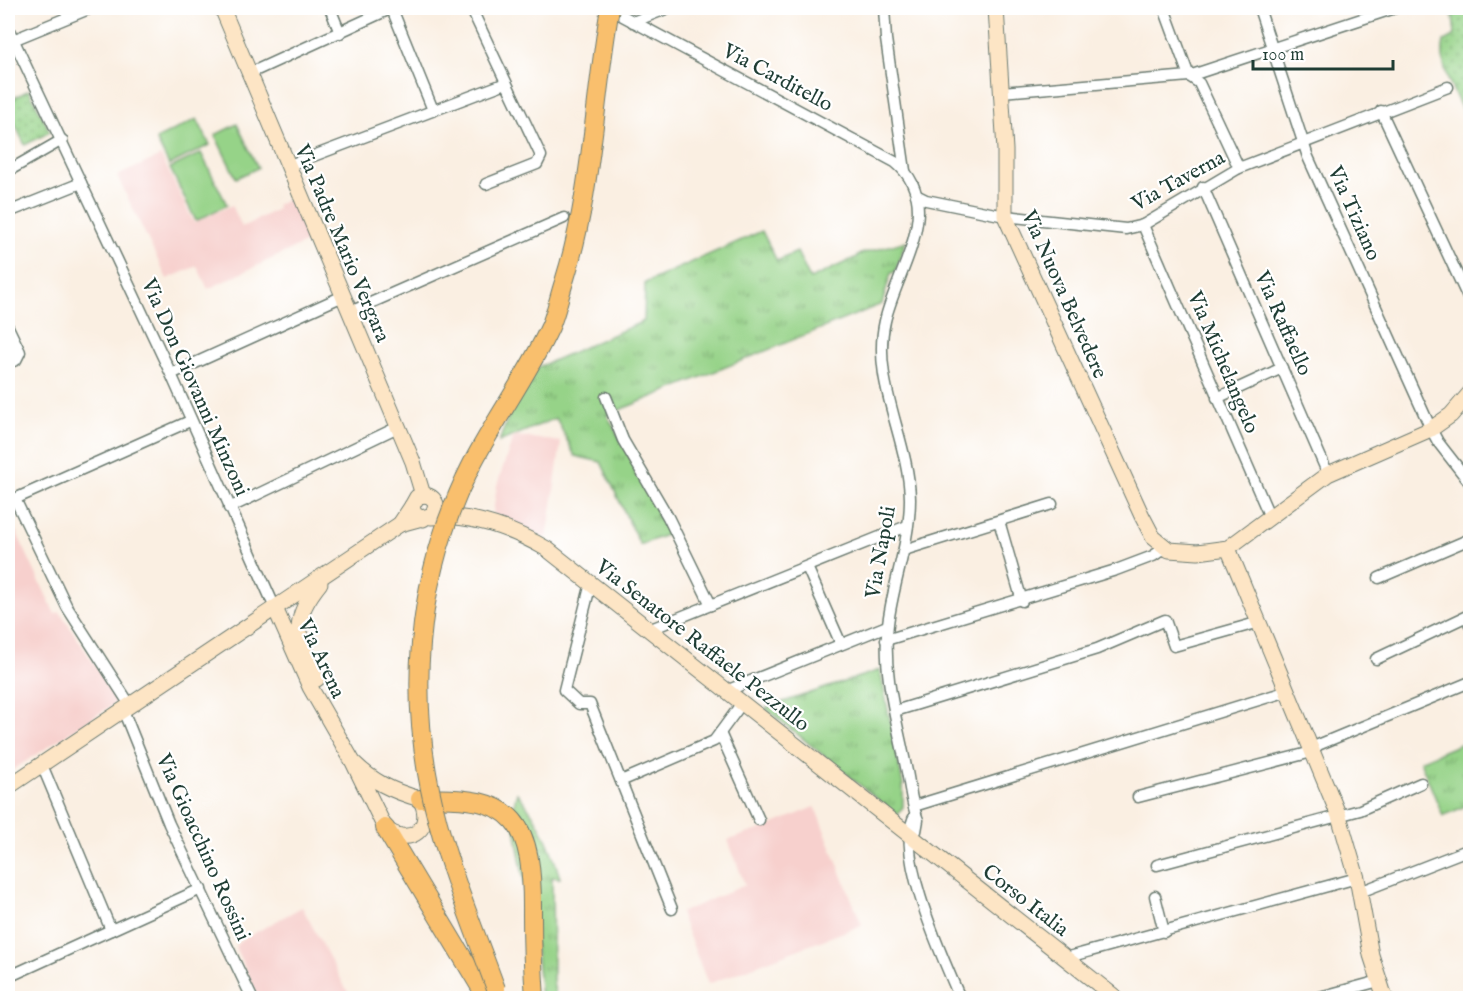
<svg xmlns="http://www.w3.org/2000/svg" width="1478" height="1006" viewBox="0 0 1478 1006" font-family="'IM FELL English',serif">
  <defs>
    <pattern id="grass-tufts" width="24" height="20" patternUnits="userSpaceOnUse" patternTransform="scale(1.5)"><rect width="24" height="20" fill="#96d388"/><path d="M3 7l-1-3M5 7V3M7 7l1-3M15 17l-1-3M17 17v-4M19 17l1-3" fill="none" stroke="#7aac70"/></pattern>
    <pattern id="park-dots" width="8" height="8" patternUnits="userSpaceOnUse" patternTransform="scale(1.5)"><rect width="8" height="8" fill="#96d388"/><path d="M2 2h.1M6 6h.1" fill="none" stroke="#7aac70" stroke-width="1.8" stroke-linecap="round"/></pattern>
  </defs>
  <rect width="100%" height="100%" fill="#fff"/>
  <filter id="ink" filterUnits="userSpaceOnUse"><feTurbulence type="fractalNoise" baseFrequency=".0167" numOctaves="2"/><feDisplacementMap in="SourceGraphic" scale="12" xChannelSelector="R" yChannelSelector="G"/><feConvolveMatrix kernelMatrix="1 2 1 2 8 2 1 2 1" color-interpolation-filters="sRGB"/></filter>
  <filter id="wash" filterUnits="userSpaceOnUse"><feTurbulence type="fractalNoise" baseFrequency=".008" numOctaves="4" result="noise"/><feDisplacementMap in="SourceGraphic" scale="24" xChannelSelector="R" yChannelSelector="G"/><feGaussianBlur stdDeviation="1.35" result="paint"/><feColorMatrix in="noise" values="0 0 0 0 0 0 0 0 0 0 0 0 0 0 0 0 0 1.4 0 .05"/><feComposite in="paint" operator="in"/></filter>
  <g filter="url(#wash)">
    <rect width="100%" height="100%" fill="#faefe2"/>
    <!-- built -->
    <g fill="#f7d0cd">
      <path d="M161 156 194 223 232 205 242 227 278 209 276 205 290 199 311 240 208 289 197 266 167 279 117 176Z"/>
      <path d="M517 436 561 442 547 539 493 514 497 485 513 438Z"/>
      <path d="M8 514 55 614 60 612 118 701 8 773Z"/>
      <path d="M815 807 862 925 708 984 680 913 745 885 728 840 759 830Z"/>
      <path d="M302 907 351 998H259L235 947 240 941Z"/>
    </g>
    <!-- grass -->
    <g fill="url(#grass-tufts)" stroke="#5a885e" stroke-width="1.5">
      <path d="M762 231 777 261 797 252 810 279 857 257V255L906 241 895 272 891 273 882 304 607 415 671 533 640 545 601 462 575 456 556 418 499 442 514 401 536 368 644 321 645 283Z"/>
      <path d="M880 670 903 785V807L897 815 765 708Z"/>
      <path d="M1470 740V804L1443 816 1420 761Z"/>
      <path d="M517 793C539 819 551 846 560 878L552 877 553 982 556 998H541L537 957 512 811Z"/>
    </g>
    <!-- park -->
    <g fill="url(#park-dots)" stroke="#5a885e" stroke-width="1.5">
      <path d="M1446 8H1470V126C1459 101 1437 68 1444 41L1455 35 1453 16Z"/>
      <path d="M29 90 50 132 25 145 8 110V101Z"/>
    </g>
    <!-- pitch -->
    <g fill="#96d388" stroke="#5a885e" stroke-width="1.5">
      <path d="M197 119 210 145 169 165 156 139Z"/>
      <path d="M237 124 258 168 236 178 215 135Z"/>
      <path d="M201 153 227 205 196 221 170 168Z"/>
    </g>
  </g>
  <g filter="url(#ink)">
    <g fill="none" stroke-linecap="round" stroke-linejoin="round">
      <!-- street casing -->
      <g stroke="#6c7b71" stroke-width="13">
        <g id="street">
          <path d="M330 8 340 33"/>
          <path d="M471 8 541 156 537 164 486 184"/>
          <path d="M608 8 895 162C947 204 896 272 885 321 871 381 909 439 910 499 910 542 893 582 888 624 882 671 897 721 906 767 910 784 911 804 918 820L916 831 910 835"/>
          <path d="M884 8 886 39 905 171"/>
          <path d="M1164 8 1189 76 1199 83 1239 168"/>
          <path d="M1259 8 1308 157 1431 429 1438 442 1470 483"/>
          <path d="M392 9 433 110"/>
          <path d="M633 22 668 8"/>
          <path d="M8 28 171 374 275 608"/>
          <path d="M13 40 91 8"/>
          <path d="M248 74 392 8"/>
          <path d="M1002 92 1189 76 1395 8"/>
          <path d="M1381 111 1470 302"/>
          <path d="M287 166 506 83"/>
          <path d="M8 171 62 140"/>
          <path d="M1203 187 1328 474"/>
          <path d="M916 195 926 200 1005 216 1126 229 1143 225 1239 168 1448 87"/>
          <path d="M11 211 81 183"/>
          <path d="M1143 225 1269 515"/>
          <path d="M350 312 564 218"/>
          <path d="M8 327 20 352 16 360 8 363"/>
          <path d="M171 374 343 296"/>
          <path d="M606 397 623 440 668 517 711 605"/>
          <path d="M1217 398 1282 368"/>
          <path d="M15 499 67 607 130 705"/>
          <path d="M8 502 190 421"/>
          <path d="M229 508 398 427"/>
          <path d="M999 521 1022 601"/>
          <path d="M904 550 1052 504"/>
          <path d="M807 567 841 644"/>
          <path d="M1379 578 1470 539"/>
          <path d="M591 583 564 690 579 704H590L672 909"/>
          <path d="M651 629 907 526"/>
          <path d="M886 640 1116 570 1153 556 1165 548"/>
          <path d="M1376 659 1467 616 1470 625"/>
          <path d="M726 691 887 626"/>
          <path d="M123 710 169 824 252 998"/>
          <path d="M895 711 1097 649 1165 620 1174 646 1260 622"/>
          <path d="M720 733 759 820"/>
          <path d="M42 765 111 930"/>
          <path d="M621 781 714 741 742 703"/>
          <path d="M1138 797 1312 752 1318 745 1470 682"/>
          <path d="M914 806 1288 691"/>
          <path d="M916 814C891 847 945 963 960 998"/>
          <path d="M1157 865 1360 810 1421 783"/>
          <path d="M1360 892 1470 849"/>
          <path d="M1155 896 1164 932"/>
          <path d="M1065 958 1357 878"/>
          <path d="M8 977 201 889"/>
          <path d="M1316 998 1379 981"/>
        </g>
      </g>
      <!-- secondary casing -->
      <g stroke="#6c7b71" stroke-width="17">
        <g id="secondary">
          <path d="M222 8 413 462 423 495"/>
          <path d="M996 8 1005 150V216L1142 516 1153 537 1169 550 1198 552 1228 548 1328 474 1431 429 1451 415 1470 393"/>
          <path d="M431 517C473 514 511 528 547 549L1116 998"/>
          <path d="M400 524 433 515 436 504C433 496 426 493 417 497L412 506 414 514 423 519"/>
          <path d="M1228 548 1339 816 1357 878 1371 955 1385 998"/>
          <path d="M275 608 310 687 353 762 385 828C409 849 436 827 420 799 392 791 373 782 353 762"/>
          <path d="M317 679 299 633C298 614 308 598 320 583"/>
          <path d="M8 787 400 524 412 506"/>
        </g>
      </g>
      <!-- highway casing -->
      <g stroke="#6c7b71" stroke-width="20">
        <g id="highway">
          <path d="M420 799C518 794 533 823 532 915 532 943 533 971 535 998"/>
          <path d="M385 828 487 998"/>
        </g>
      </g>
      <!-- street -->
      <use href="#street" stroke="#fff" stroke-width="10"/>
      <!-- secondary -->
      <use href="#secondary" stroke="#fde5c5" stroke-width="15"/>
      <!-- highway -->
      <use href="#highway" stroke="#f9bf6d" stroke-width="18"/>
      <!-- highway-bridge casing -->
      <g stroke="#6c7b71" stroke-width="20" stroke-linecap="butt">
        <path id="highway-bridge" d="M496 989C476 934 453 879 438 823 406 703 414 579 471 466 495 419 528 375 550 327 556 313 559 297 564 282 592 193 594 99 610 8"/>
      </g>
      <!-- highway-bridge -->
      <use href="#highway-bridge" stroke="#f9bf6d" stroke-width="18"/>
    </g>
  </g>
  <g text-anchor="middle" stroke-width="4.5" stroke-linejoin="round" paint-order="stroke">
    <!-- street labels -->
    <g font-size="21" fill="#1f3d34" stroke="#fff">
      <text transform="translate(778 77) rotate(28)" y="7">Via Carditello</text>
      <text transform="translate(1178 180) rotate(-29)" y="7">Via Taverna</text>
      <text transform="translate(1355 213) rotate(66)" y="7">Via Tiziano</text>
      <text transform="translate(343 243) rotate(67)" y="7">Via Padre Mario Vergara</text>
      <text transform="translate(1065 294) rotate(66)" y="7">Via Nuova Belvedere</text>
      <text transform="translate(1284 323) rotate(66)" y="7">Via Raffaello</text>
      <text transform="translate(1224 362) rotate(67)" y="7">Via Michelangelo</text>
      <text transform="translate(196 387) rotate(66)" y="7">Via Don Giovanni Minzoni</text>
      <text transform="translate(880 552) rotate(-80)" y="7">Via Napoli</text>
      <text transform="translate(703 645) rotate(38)" y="7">Via Senatore Raffaele Pezzullo</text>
      <text transform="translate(322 658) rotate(65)" y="7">Via Arena</text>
      <text transform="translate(204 847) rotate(66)" y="7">Via Gioacchino Rossini</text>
      <text transform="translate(1026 900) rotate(38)" y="7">Corso Italia</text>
    </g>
  </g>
  <!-- margin -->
  <rect width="1478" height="1006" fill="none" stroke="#fff" stroke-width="30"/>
  <!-- scale -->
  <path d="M1253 60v9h140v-9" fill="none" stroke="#1f3d34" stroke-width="3"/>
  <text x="1262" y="60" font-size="18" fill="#1f3d34" stroke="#ffffff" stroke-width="4.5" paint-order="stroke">100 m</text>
</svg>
